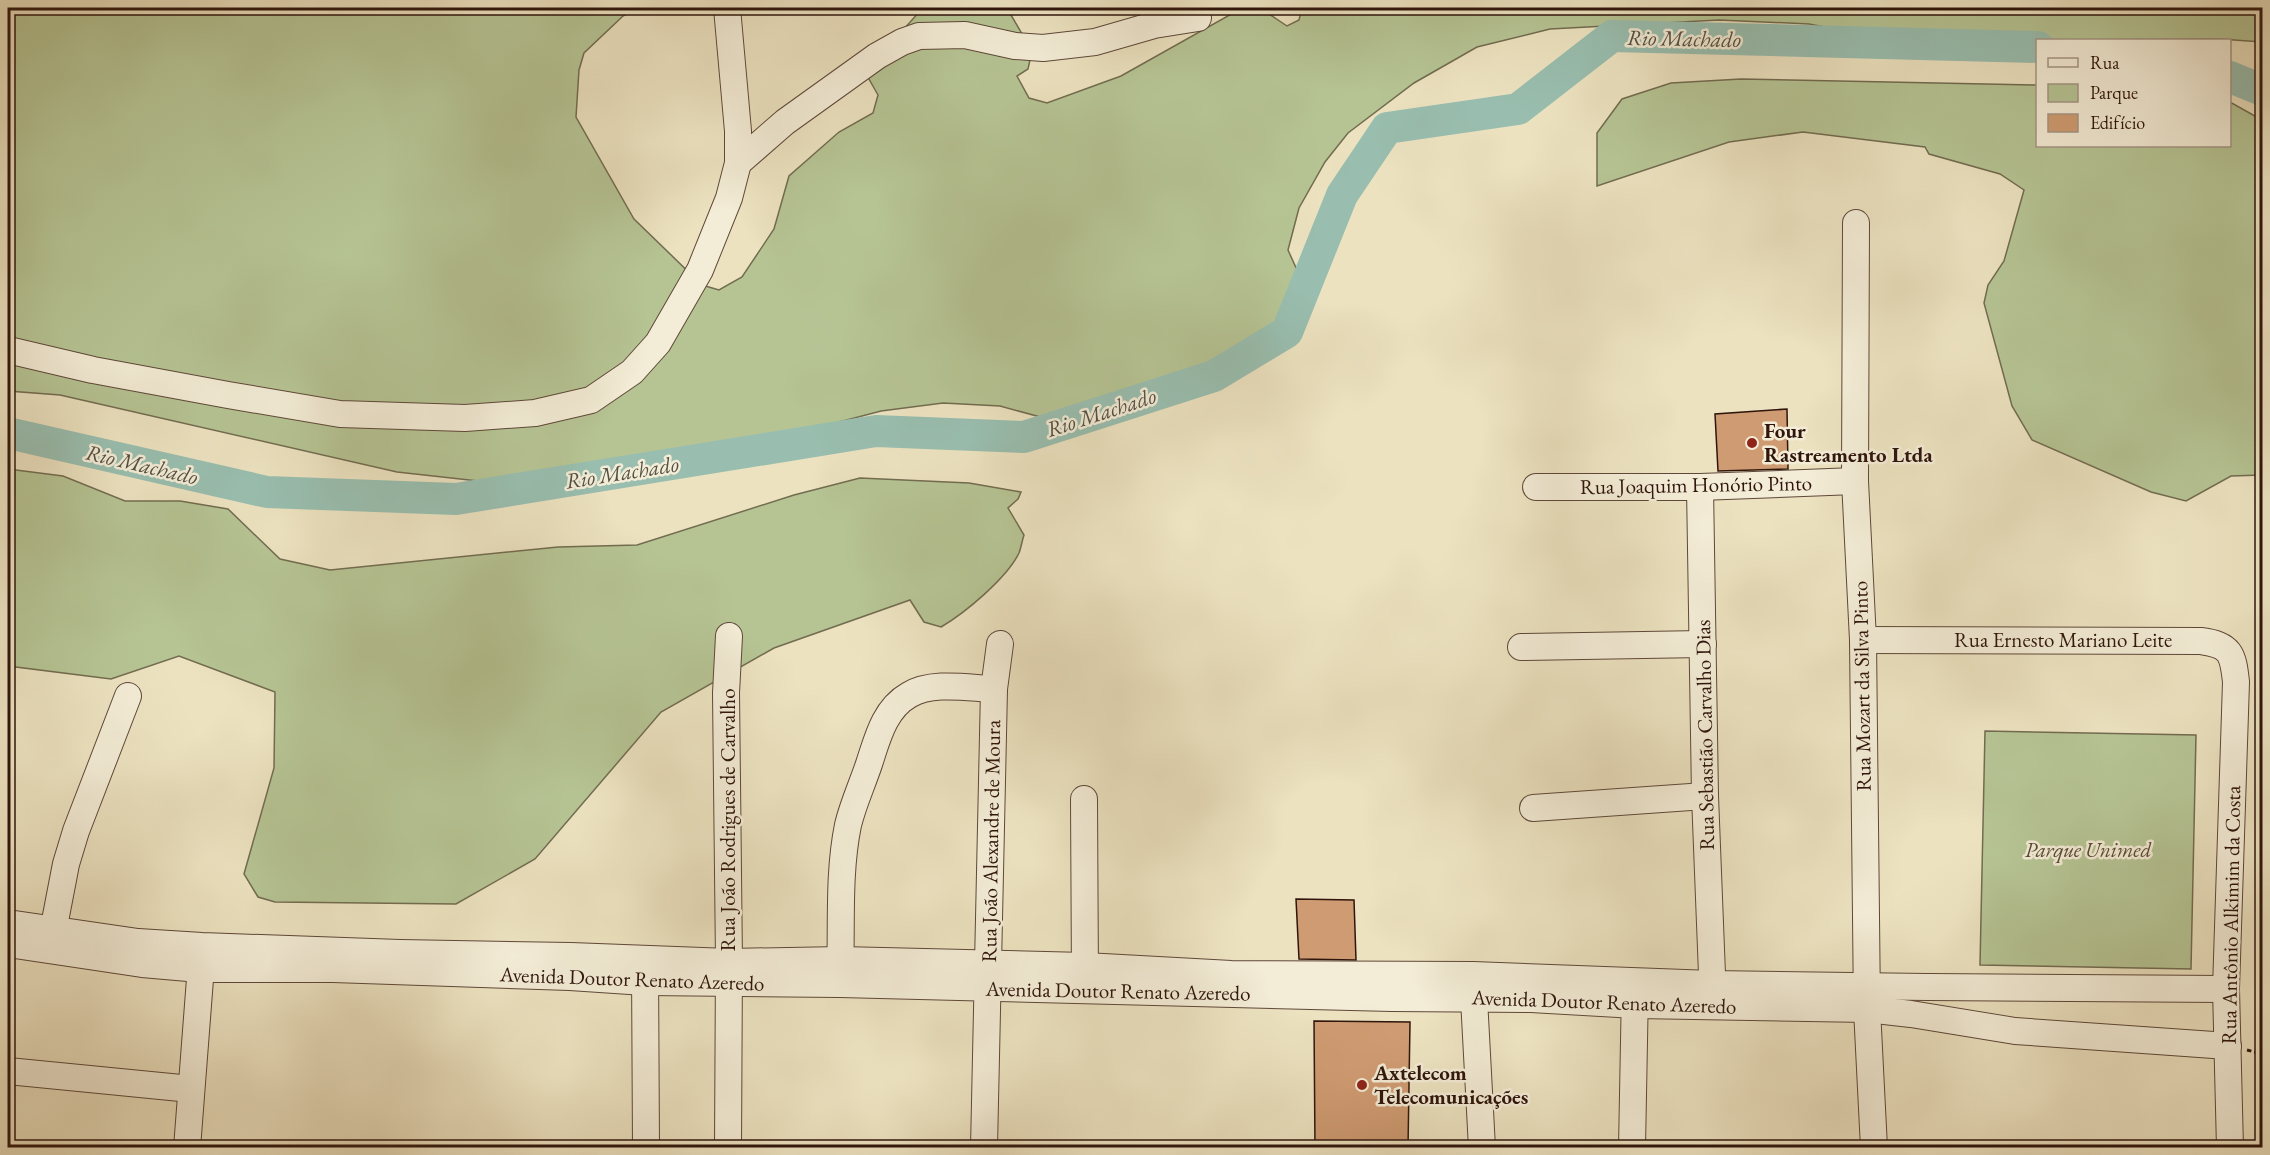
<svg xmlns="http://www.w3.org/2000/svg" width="2270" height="1155" viewBox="0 0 2270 1155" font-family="'EB Garamond',serif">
  <rect width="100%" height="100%" fill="#ece2c0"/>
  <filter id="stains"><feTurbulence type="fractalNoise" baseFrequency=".00333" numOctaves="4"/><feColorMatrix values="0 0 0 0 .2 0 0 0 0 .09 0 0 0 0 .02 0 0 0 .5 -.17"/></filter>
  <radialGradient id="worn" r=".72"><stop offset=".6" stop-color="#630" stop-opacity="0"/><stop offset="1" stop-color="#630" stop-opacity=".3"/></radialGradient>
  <!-- green -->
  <g fill="#b6c494" stroke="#726c50" stroke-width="1.5">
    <path d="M8 8H637L623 16 584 53 579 70 576 117 634 219 702 285 719 290 742 277 774 229 789 176 839 132 873 113 878 95 865 72 920 11 926 8H1007L1032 51 1028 69 1017 76 1029 98 1047 103 1121 76 1242 8 1263 10 1287 26 1299 20 1302 8H2262V42L2220 39 2038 40 2037 48 1928 47 1809 24 1719 20 1550 29 1477 47 1414 83 1348 133 1325 162 1299 208 1288 250 1311 301 1302 321 1181 390 1106 401 1066 424 1000 406 943 403 881 411 633 476 532 487 397 472 60 395 8 391Z"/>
    <path d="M1741 79 2037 85 2038 146H2230V102L2262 120V475L2231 476 2186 501 2151 492 2032 440 2012 406 1984 303 1988 285 2004 261 2024 190 2000 174 1929 154 1925 147 1803 132 1729 142 1597 186V133L1622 99 1671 83Z"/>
    <path d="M8 469 63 476 125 501H180L228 509 280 559 330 570 558 547 637 545 794 495 860 478 969 483 1021 492 1018 499 1008 508 1024 535C1022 541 1021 548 1019 553 1007 578 965 613 941 627L924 622 910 600 774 648 661 712 535 859 456 904 275 902 258 897 244 874 274 768 275 692 179 656 111 679 8 666Z"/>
    <path d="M1985 731 2196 735 2191 969 1980 965Z"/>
  </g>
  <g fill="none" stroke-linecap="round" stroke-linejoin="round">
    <!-- river -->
    <g stroke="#99beaf" stroke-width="32">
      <path d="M2230 77 2262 90"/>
      <path d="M8 433 267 492 456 499 876 431 1024 437 1214 376 1287 332 1342 195 1387 128 1518 109 1612 36 2038 47"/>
    </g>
  </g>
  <!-- building -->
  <g fill="#cf9b72" stroke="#2f150c" stroke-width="1.5">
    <path d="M1787 409 1788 469 1718 471 1715 414Z"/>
    <path d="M1296 899 1354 900 1356 960 1299 959Z"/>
    <path d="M1314 1021 1410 1022 1408 1148H1315Z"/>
  </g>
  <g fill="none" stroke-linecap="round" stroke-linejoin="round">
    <!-- minor casing -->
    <g stroke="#5e4839" stroke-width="28">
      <g id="minor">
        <path d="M738 163 785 122 877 56 902 42 919 36 965 35 1015 46 1043 48 1095 42 1154 25 1198 18"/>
        <path d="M1856 223 1855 481 1863 640 1867 1009 1874 1148"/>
        <path d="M8 350 93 370 228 395 340 414 465 418 535 413 591 400 632 372 658 343 700 270 729 198 738 163V131L727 8"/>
        <path d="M1536 487H1700L1855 481"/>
        <path d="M1700 487 1705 796 1713 1000"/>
        <path d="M1863 640 2201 641C2231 645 2233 654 2236 682L2226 989 2230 1148"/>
        <path d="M1521 647 1703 644"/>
        <path d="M1084 799 1085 982"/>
        <path d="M1533 808 1705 796"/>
        <path d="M8 923 138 942 202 946 400 953 571 956 729 962 841 960 1085 966 1231 974 1473 975 1712 984 1927 987 2226 989"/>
        <path d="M8 944 142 964 200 969H333L570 977 645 982 840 984 1392 998 1531 999 1636 1005 1867 1009 1911 1014 2015 1031 2228 1046"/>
        <path d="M50 947 66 864 76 831 128 696"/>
        <path d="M645 965 646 1148"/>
        <path d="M840 975C842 925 838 874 848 825 853 804 862 785 869 764 877 740 884 709 909 695 932 681 968 688 994 689"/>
        <path d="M1473 980 1482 1148"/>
        <path d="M8 1071 191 1089"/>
        <path d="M187 1148 202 953"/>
        <path d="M728 1148 729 962 726 693 729 636"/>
        <path d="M984 1148 994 689 1000 644"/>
        <path d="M1632 1148 1635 988"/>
      </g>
    </g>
    <!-- path -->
    <path stroke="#2f150c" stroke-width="3" stroke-dasharray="4.5 3" stroke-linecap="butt" d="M2247 1050 2262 1054"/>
    <!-- minor -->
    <use href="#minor" stroke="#f3ecd6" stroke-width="26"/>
  </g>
  <!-- markers -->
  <g fill="#8f2418" stroke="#f3ecd6" stroke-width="2">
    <circle cx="1752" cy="443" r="6"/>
    <circle cx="1362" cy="1085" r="6"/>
  </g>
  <g text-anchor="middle" stroke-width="5" stroke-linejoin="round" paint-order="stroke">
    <!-- poi labels -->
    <g font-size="21" font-weight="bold" fill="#2f150c" stroke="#f3ecd6" text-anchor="start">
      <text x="1764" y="438">Four<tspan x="1764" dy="24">Rastreamento Ltda</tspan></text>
      <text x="1374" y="1080">Axtelecom<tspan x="1374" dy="24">Telecomunicações</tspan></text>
    </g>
    <!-- street labels -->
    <g font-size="21" fill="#2f150c" stroke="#f3ecd6">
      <text transform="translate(1696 485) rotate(-1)" y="7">Rua Joaquim Honório Pinto</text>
      <text x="2063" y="647">Rua Ernesto Mariano Leite</text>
      <text transform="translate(1862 686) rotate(-91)" y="7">Rua Mozart da Silva Pinto</text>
      <text transform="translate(1705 735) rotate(-91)" y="7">Rua Sebastião Carvalho Dias</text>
      <text transform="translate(728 820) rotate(-90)" y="7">Rua João Rodrigues de Carvalho</text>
      <text transform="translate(991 841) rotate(-89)" y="7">Rua João Alexandre de Moura</text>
      <text transform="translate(2231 915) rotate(-89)" y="7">Rua Antônio Alkimim da Costa</text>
      <text transform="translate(632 979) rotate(2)" y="7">Avenida Doutor Renato Azeredo</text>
      <text transform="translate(1118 991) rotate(1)" y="7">Avenida Doutor Renato Azeredo</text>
      <text transform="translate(1604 1002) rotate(2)" y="7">Avenida Doutor Renato Azeredo</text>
    </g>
    <!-- park labels -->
    <g font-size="21" font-style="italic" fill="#584a35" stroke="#f3ecd6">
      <text x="2088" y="857">Parque Unimed</text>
    </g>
    <!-- water labels -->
    <g font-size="22" font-style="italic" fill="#545045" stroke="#f3ecd6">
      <text transform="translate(1684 38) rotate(1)" y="8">Rio Machado</text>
      <text transform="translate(1101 412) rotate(-18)" y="8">Rio Machado</text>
      <text transform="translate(142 464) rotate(13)" y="8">Rio Machado</text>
      <text transform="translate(622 472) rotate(-9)" y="8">Rio Machado</text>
    </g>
  </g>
  <!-- margin -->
  <rect width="2270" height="1155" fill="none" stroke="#ece2c0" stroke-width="30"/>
  <rect x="9" y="9" width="2252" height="1137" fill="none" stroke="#2f150c" stroke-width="3"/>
  <rect x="15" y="15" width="2240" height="1125" fill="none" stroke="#2f150c" stroke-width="1.5"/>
  <!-- legend -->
  <rect x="2036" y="39" width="195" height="108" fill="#f3ecd6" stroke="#a59685" stroke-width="1.5"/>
  <rect x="2048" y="58" width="30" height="9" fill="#f3ecd6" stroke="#a59685" stroke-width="1.5"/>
  <text x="2090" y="69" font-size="18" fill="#2f150c">Rua</text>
  <rect x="2048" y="84" width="30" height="18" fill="#b6c494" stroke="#a59685" stroke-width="1.5"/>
  <text x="2090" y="99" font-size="18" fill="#2f150c">Parque</text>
  <rect x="2048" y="114" width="30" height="18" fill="#cf9b72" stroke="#a59685" stroke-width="1.5"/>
  <text x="2090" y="129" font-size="18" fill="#2f150c">Edifício</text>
  <rect width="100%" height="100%" filter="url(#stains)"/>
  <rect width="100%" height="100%" fill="url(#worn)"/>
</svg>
